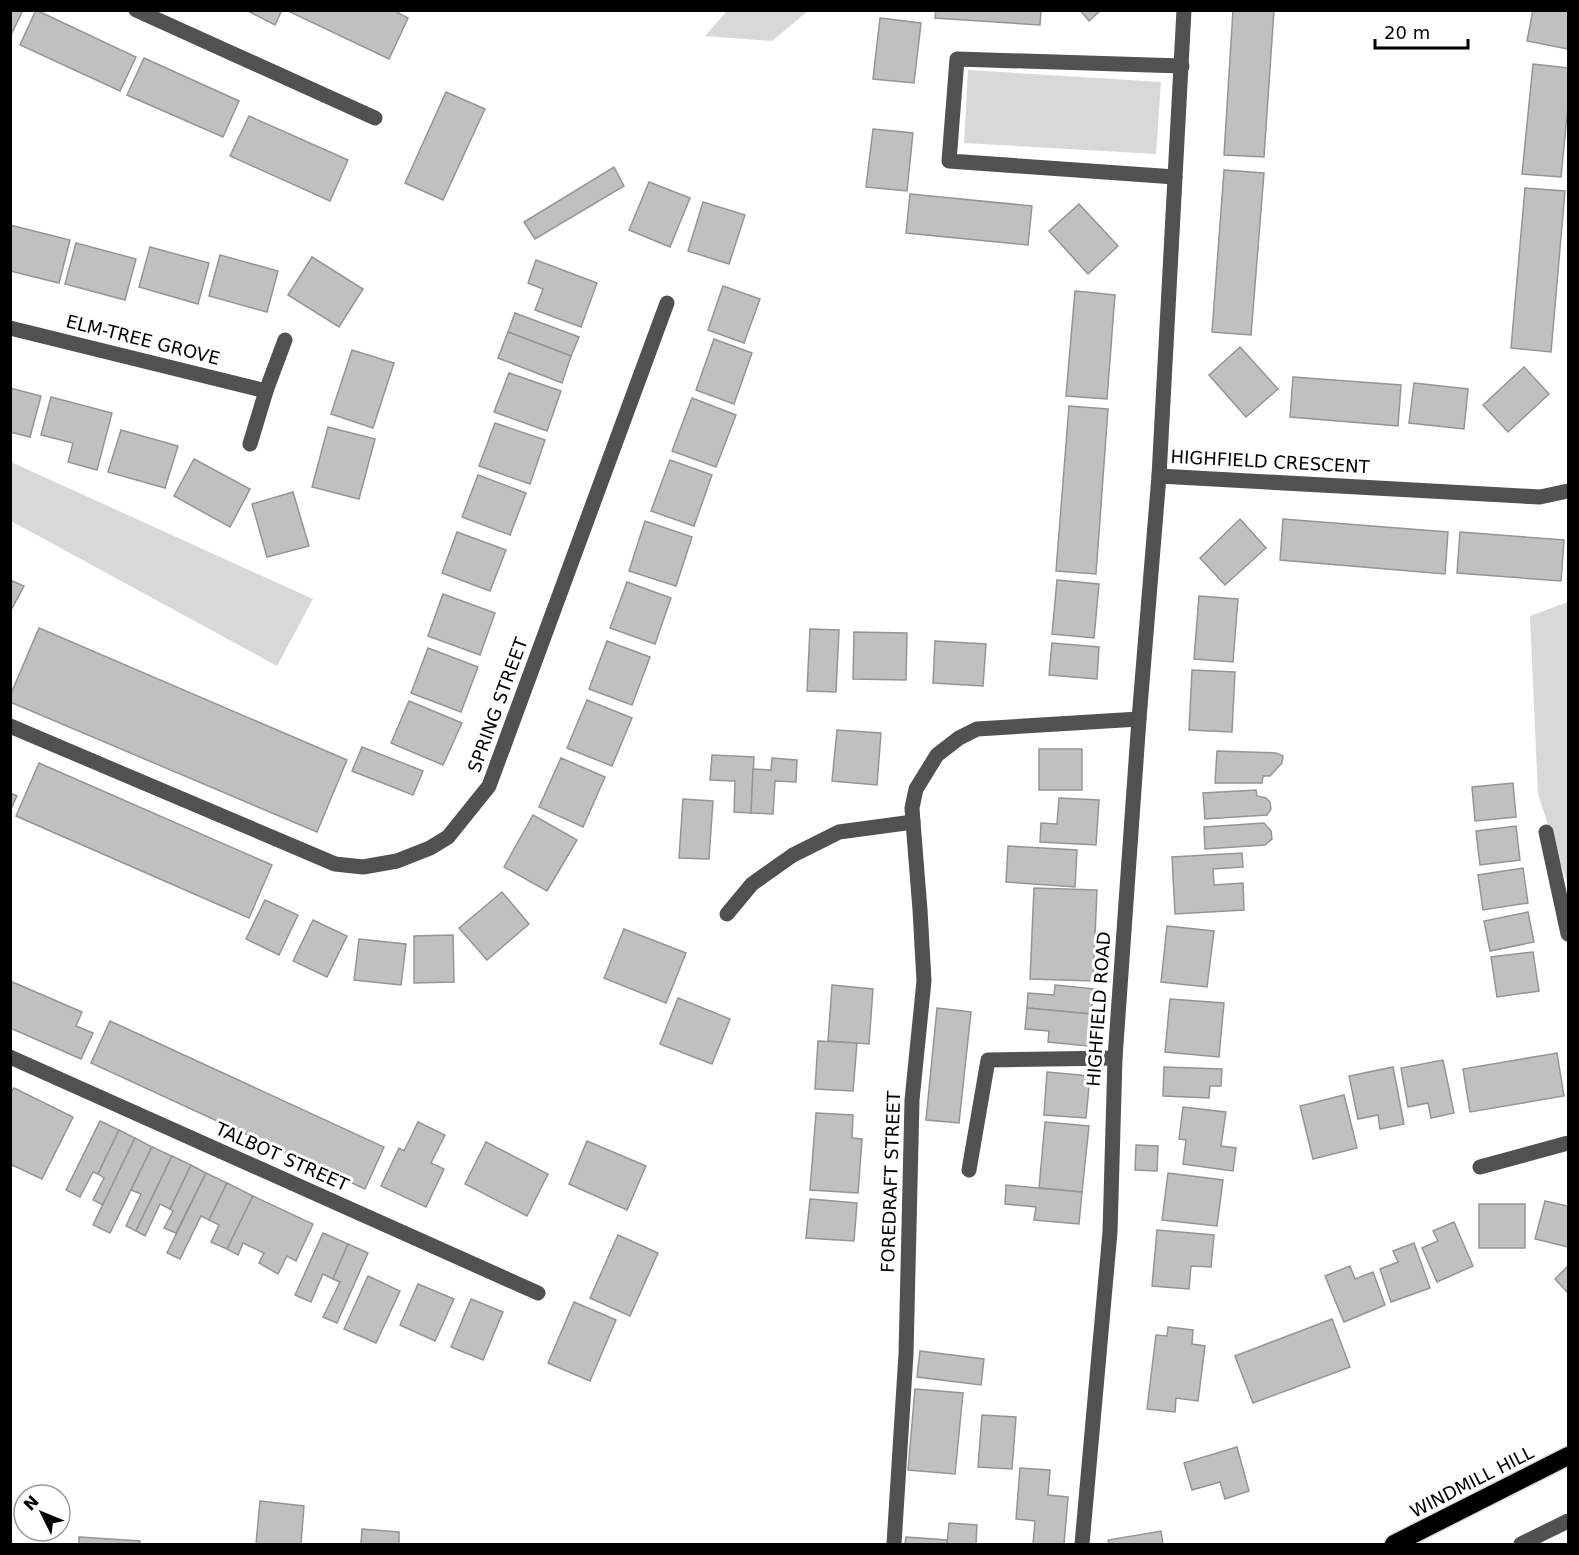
<svg xmlns="http://www.w3.org/2000/svg" width="1579" height="1555" viewBox="0 0 1579 1555" font-family="'DejaVu Sans',sans-serif">
  <rect width="100%" height="100%" fill="#fff"/>
  <!-- green -->
  <g fill="#d8d8d8">
    <path d="M727 11V10L808 11 772 41 705 36Z"/>
    <path d="M968 70 1161 82 1156 154 964 143Z"/>
    <path d="M11 462 313 599 277 666 11 521Z"/>
    <path d="M1568 602V886L1538 794 1530 616Z"/>
  </g>
  <!-- building -->
  <g fill="#c0c0c0" stroke="#959595" stroke-width="1.5">
    <path d="M10 10H23L10 37Z"/>
    <path d="M36 10 136 57 120 91 20 45Z"/>
    <path d="M246 10H282L275 25Z"/>
    <path d="M291 10H393L408 18 389 59 290 12Z"/>
    <path d="M936 10H1041L1040 25 935 18Z"/>
    <path d="M1080 10H1101L1089 21Z"/>
    <path d="M1233 10H1274L1264 157 1224 155Z"/>
    <path d="M1533 10H1568V49L1527 41Z"/>
    <path d="M880 18 921 23 914 83 873 79Z"/>
    <path d="M144 58 239 101 223 137 127 95Z"/>
    <path d="M1533 64 1568 68V105L1561 177 1522 174Z"/>
    <path d="M446 92 485 109 443 200 405 183Z"/>
    <path d="M249 116 348 160 330 201 230 156Z"/>
    <path d="M873 129 913 133 907 191 866 187Z"/>
    <path d="M614 167 624 186 535 239 524 222Z"/>
    <path d="M1224 170 1264 173 1251 335 1212 332Z"/>
    <path d="M649 182 690 198 670 247 629 230Z"/>
    <path d="M1525 188 1565 191 1551 352 1511 348Z"/>
    <path d="M910 194 1032 206 1028 245 906 233Z"/>
    <path d="M703 202 745 215 729 264 688 251Z"/>
    <path d="M1079 204 1118 246 1088 274 1049 231Z"/>
    <path d="M10 225 70 240 59 283 10 271Z"/>
    <path d="M76 243 136 259 125 300 65 284Z"/>
    <path d="M150 247 209 263 198 304 139 287Z"/>
    <path d="M220 255 278 271 267 312 209 296Z"/>
    <path d="M312 257 363 289 339 327 288 295Z"/>
    <path d="M536 260 597 283 581 327 535 310 543 289 528 283Z"/>
    <path d="M723 286 760 299 744 343 708 330Z"/>
    <path d="M1075 291 1115 295 1107 399 1066 396Z"/>
    <path d="M515 313 579 337 571 356 508 332Z"/>
    <path d="M508 332 571 356 562 383 498 358Z"/>
    <path d="M714 339 752 353 734 404 696 390Z"/>
    <path d="M1240 347 1278 389 1246 417 1209 375Z"/>
    <path d="M352 350 394 363 373 428 331 414Z"/>
    <path d="M1524 367 1549 394 1508 432 1483 405Z"/>
    <path d="M509 373 561 391 547 431 494 412Z"/>
    <path d="M1293 377 1401 385 1398 426 1290 417Z"/>
    <path d="M1414 383 1468 389 1464 429 1409 423Z"/>
    <path d="M10 388 41 396 30 437 10 432Z"/>
    <path d="M51 397 112 413 97 470 68 462 73 443 41 435Z"/>
    <path d="M692 398 736 415 716 467 672 451Z"/>
    <path d="M1069 406 1108 409 1096 574 1056 571Z"/>
    <path d="M495 423 545 440 530 484 479 466Z"/>
    <path d="M328 427 375 439 359 499 312 487Z"/>
    <path d="M121 430 178 446 165 488 108 472Z"/>
    <path d="M194 459 250 489 230 527 174 496Z"/>
    <path d="M670 460 712 475 694 526 651 511Z"/>
    <path d="M478 475 526 493 510 535 462 517Z"/>
    <path d="M293 492 309 546 267 557 252 504Z"/>
    <path d="M1240 519 1266 548 1225 585 1200 558Z"/>
    <path d="M1283 519 1448 532 1445 574 1280 560Z"/>
    <path d="M645 521 692 537 676 586 629 571Z"/>
    <path d="M457 532 506 550 490 591 442 573Z"/>
    <path d="M1460 532 1564 540 1561 581 1457 573Z"/>
    <path d="M10 580 24 586 10 612Z"/>
    <path d="M1057 580 1099 584 1094 638 1052 634Z"/>
    <path d="M627 582 671 598 655 644 610 628Z"/>
    <path d="M443 594 495 613 480 655 428 636Z"/>
    <path d="M1199 596 1238 599 1233 662 1194 659Z"/>
    <path d="M39 628 347 760 317 832 10 702V696Z"/>
    <path d="M810 629 839 630 836 692 807 691Z"/>
    <path d="M854 632 907 633 906 680 853 679Z"/>
    <path d="M607 641 650 657 632 705 589 689Z"/>
    <path d="M935 641 986 644 983 686 933 683Z"/>
    <path d="M1052 643 1099 647 1097 679 1049 675Z"/>
    <path d="M428 648 478 667 461 712 411 693Z"/>
    <path d="M1192 670 1235 672 1232 732 1189 730Z"/>
    <path d="M587 700 632 718 612 766 567 748Z"/>
    <path d="M409 701 462 723 443 765 391 743Z"/>
    <path d="M837 730 881 733 877 785 832 781Z"/>
    <path d="M362 747 423 771 413 795 352 771Z"/>
    <rect x="1039" y="749" width="43" height="41"/>
    <path d="M1217 751 1276 753 1283 756 1282 763 1270 776H1263L1262 783H1215Z"/>
    <path d="M712 755 754 757 751 813 734 812 735 781 710 780Z"/>
    <path d="M561 758 605 777 583 827 539 807Z"/>
    <path d="M772 758 797 760 796 782 775 781 773 814 751 813 753 769 771 770Z"/>
    <path d="M39 763 272 865 249 918 16 816Z"/>
    <path d="M1513 783 1516 817 1475 821 1472 787Z"/>
    <path d="M1256 790 1257 796 1266 798 1270 802 1271 809 1267 815 1205 819 1203 793Z"/>
    <path d="M10 793 17 796 10 811Z"/>
    <path d="M1059 798 1099 800 1096 845 1040 842 1041 823 1057 824Z"/>
    <path d="M683 799 713 801 709 859 679 858Z"/>
    <path d="M533 815 577 840 547 891 504 867Z"/>
    <path d="M1264 823 1271 831 1272 839 1265 845 1205 849 1204 827Z"/>
    <path d="M1516 826 1520 860 1480 865 1476 831Z"/>
    <path d="M1008 846 1077 850 1075 887 1006 882Z"/>
    <path d="M1242 853 1243 867 1213 869 1214 885 1243 883 1244 910 1175 914 1172 857Z"/>
    <path d="M1523 868 1528 903 1483 910 1478 875Z"/>
    <path d="M1034 888 1097 890 1093 981 1030 979Z"/>
    <path d="M502 892 529 924 487 960 459 928Z"/>
    <path d="M265 900 298 915 279 955 246 939Z"/>
    <path d="M1528 912 1534 942 1490 951 1484 921Z"/>
    <path d="M313 920 347 936 327 977 293 961Z"/>
    <path d="M1167 926 1214 931 1207 987 1161 982Z"/>
    <path d="M624 929 686 953 666 1003 604 978Z"/>
    <path d="M453 935 454 982 414 983V936Z"/>
    <path d="M359 939 406 944 401 985 354 980Z"/>
    <path d="M1533 952 1539 991 1497 997 1491 957Z"/>
    <path d="M10 981 82 1012 76 1026 93 1033 81 1059 10 1028Z"/>
    <path d="M832 985 873 989 869 1044 828 1041Z"/>
    <path d="M1055 985 1094 989 1091 1014 1027 1008 1028 993 1054 995Z"/>
    <path d="M678 998 730 1019 712 1064 660 1044Z"/>
    <path d="M1170 999 1224 1003 1219 1057 1165 1052Z"/>
    <path d="M937 1008 971 1012 959 1123 926 1120Z"/>
    <path d="M1027 1008 1091 1014 1088 1046 1048 1042 1049 1031 1025 1029Z"/>
    <path d="M110 1021 384 1147 365 1189 91 1063Z"/>
    <path d="M818 1041 857 1043 853 1091 815 1089Z"/>
    <path d="M1557 1053 1564 1096 1470 1112 1463 1069Z"/>
    <path d="M1443 1060 1454 1113 1431 1118 1428 1103 1408 1107 1401 1068Z"/>
    <path d="M1164 1067 1222 1069 1221 1086H1210L1209 1098 1163 1096Z"/>
    <path d="M1393 1067 1404 1124 1380 1129 1378 1115 1358 1119 1349 1076Z"/>
    <path d="M1047 1072 1090 1076 1086 1118 1044 1115Z"/>
    <path d="M14 1088 73 1117 42 1179 10 1164V1094Z"/>
    <path d="M1344 1095 1357 1148 1313 1159 1300 1106Z"/>
    <path d="M1183 1107 1226 1112 1221 1146 1236 1148 1233 1171 1183 1164 1186 1140 1179 1139Z"/>
    <path d="M816 1113 853 1115 852 1138 862 1139 858 1193 810 1190Z"/>
    <path d="M100 1121 119 1130 98 1174 93 1172 80 1197 66 1190Z"/>
    <path d="M418 1122 445 1135 431 1163 444 1169 426 1207 381 1186 399 1148 404 1151Z"/>
    <path d="M1045 1122 1089 1126 1082 1192 1039 1188Z"/>
    <path d="M119 1130 135 1138 103 1205 93 1200 104 1178 98 1174Z"/>
    <path d="M135 1138 152 1147 110 1233 93 1225Z"/>
    <path d="M587 1141 646 1166 627 1210 569 1184Z"/>
    <path d="M486 1142 548 1174 527 1216 465 1184Z"/>
    <path d="M1136 1145 1158 1146 1157 1171 1135 1170Z"/>
    <path d="M152 1147 172 1156 136 1231 126 1226 141 1194 131 1190Z"/>
    <path d="M172 1156 191 1165 170 1209 160 1204 145 1236 136 1231Z"/>
    <path d="M191 1165 206 1173 176 1233 164 1228 173 1211 170 1209Z"/>
    <path d="M206 1173 227 1183 209 1220 201 1216 180 1259 167 1253Z"/>
    <path d="M1168 1173 1223 1180 1217 1226 1162 1220Z"/>
    <path d="M227 1183 253 1196 227 1249 211 1242 219 1225 209 1220Z"/>
    <path d="M1006 1185 1082 1192 1079 1224 1034 1220 1036 1207 1005 1204Z"/>
    <path d="M253 1196 313 1224 296 1261 287 1256 278 1274 259 1263 264 1253 243 1243 238 1255 227 1249Z"/>
    <path d="M810 1199 857 1203 854 1241 806 1238Z"/>
    <path d="M1545 1201 1568 1206V1247L1535 1239Z"/>
    <rect x="1479" y="1204" width="46" height="44"/>
    <path d="M1454 1222 1473 1266 1437 1282 1422 1248 1438 1241 1433 1231Z"/>
    <path d="M1157 1230 1214 1235 1211 1267 1191 1266 1189 1289 1152 1286Z"/>
    <path d="M323 1233 348 1244 333 1279 323 1274 311 1302 295 1295Z"/>
    <path d="M618 1235 658 1253 630 1316 590 1298Z"/>
    <path d="M1414 1243 1430 1288 1391 1302 1380 1269 1398 1262 1393 1251Z"/>
    <path d="M348 1244 368 1253 337 1323 323 1317 340 1282 333 1279Z"/>
    <path d="M1350 1266 1355 1279 1373 1272 1385 1305 1344 1322 1325 1276Z"/>
    <path d="M1568 1266V1293L1555 1279Z"/>
    <path d="M368 1276 400 1291 376 1343 344 1329Z"/>
    <path d="M418 1284 454 1299 435 1341 400 1325Z"/>
    <path d="M471 1299 503 1312 483 1360 451 1347Z"/>
    <path d="M574 1302 616 1320 590 1381 548 1363Z"/>
    <path d="M1332 1319 1350 1367 1253 1403 1235 1356Z"/>
    <path d="M1168 1327 1193 1330 1192 1344 1205 1346 1198 1401 1176 1398 1175 1412 1147 1409 1156 1335 1167 1336Z"/>
    <path d="M920 1351 984 1359 981 1385 917 1377Z"/>
    <path d="M915 1389 963 1393 955 1474 908 1470Z"/>
    <path d="M982 1415 1016 1417 1012 1469 978 1467Z"/>
    <path d="M1237 1447 1249 1491 1225 1499 1220 1482 1192 1490 1184 1463Z"/>
    <path d="M1020 1468 1050 1470 1048 1495 1068 1497 1064 1544H1033L1035 1521 1016 1519Z"/>
    <path d="M260 1501 304 1506 301 1544H256Z"/>
    <path d="M949 1523 977 1525 976 1544H947Z"/>
    <path d="M362 1529 399 1532V1544H361Z"/>
    <path d="M1161 1531 1163 1544H1109L1108 1540Z"/>
    <path d="M79 1537 140 1541 139 1544H79Z"/>
    <path d="M906 1537 947 1540V1544H905Z"/>
  </g>
  <g fill="none" stroke-linecap="round" stroke-linejoin="round">
    <!-- highway casing -->
    <g stroke="#dbdbdb" stroke-width="21">
      <path id="highway" d="M1394 1544 1568 1456"/>
    </g>
    <!-- minor -->
    <g stroke="#515151" stroke-width="15">
      <path d="M136 10 375 118"/>
      <path d="M1184 10 1159 476 1540 497 1568 491"/>
      <path d="M1175 177 949 161 957 59 1182 66"/>
      <path d="M10 328 266 391"/>
      <path d="M250 444 266 391 285 340"/>
      <path d="M10 726 335 864 363 867 397 861 430 848 448 837 489 786 667 303"/>
      <path d="M1546 832 1568 934"/>
      <path d="M727 914 752 884 793 855 839 832 913 822 912 808 916 789 937 755 959 738 977 729 1139 719"/>
      <path d="M10 1057 538 1293"/>
      <path d="M1480 1167 1568 1143"/>
      <path d="M969 1170 988 1060 1115 1058"/>
      <path d="M894 1544 906 1354 912 1100 924 981 920 910 913 822"/>
      <path d="M1082 1544 1110 1232 1115 1058 1139 719 1159 476"/>
      <path d="M1521 1544 1568 1521"/>
    </g>
    <!-- highway -->
    <use href="#highway" stroke="#000" stroke-width="18"/>
  </g>
  <g text-anchor="middle" stroke-width="6" stroke-linejoin="round" paint-order="stroke">
    <!-- street labels -->
    <g font-size="18" fill="#000" stroke="#fff">
      <text transform="translate(143 340) rotate(14)" y="6">ELM-TREE GROVE</text>
      <text transform="translate(1270 462) rotate(3)" y="6">HIGHFIELD CRESCENT</text>
      <text transform="translate(498 705) rotate(-70)" y="6">SPRING STREET</text>
      <text transform="translate(1099 1009) rotate(-86)" y="6">HIGHFIELD ROAD</text>
      <text transform="translate(282 1157) rotate(24)" y="6">TALBOT STREET</text>
      <text transform="translate(891 1182) rotate(-88)" y="6">FOREDRAFT STREET</text>
      <text transform="translate(1472 1482) rotate(-27)" y="6">WINDMILL HILL</text>
    </g>
  </g>
  <!-- border -->
  <rect width="1579" height="1555" fill="none" stroke="#000000" stroke-width="24"/>
  <!-- north arrow -->
  <g transform="translate(42 1513) rotate(313)"><circle r="28" fill="#ffffff" stroke="#999999" stroke-width="1.5"/>
  <path d="M0-4.5L10 22L0 15L-10 22Z" fill="#000000"/>
  <text y="-9" font-size="16" font-weight="bold" text-anchor="middle" fill="#000000">N</text>
  </g>
  <!-- scale -->
  <path d="M1375 39v9h93v-9" fill="none" stroke="#000000" stroke-width="3"/>
  <text x="1384" y="39" font-size="18" fill="#000000" stroke="#ffffff" stroke-width="4.5" paint-order="stroke">20 m</text>
</svg>
